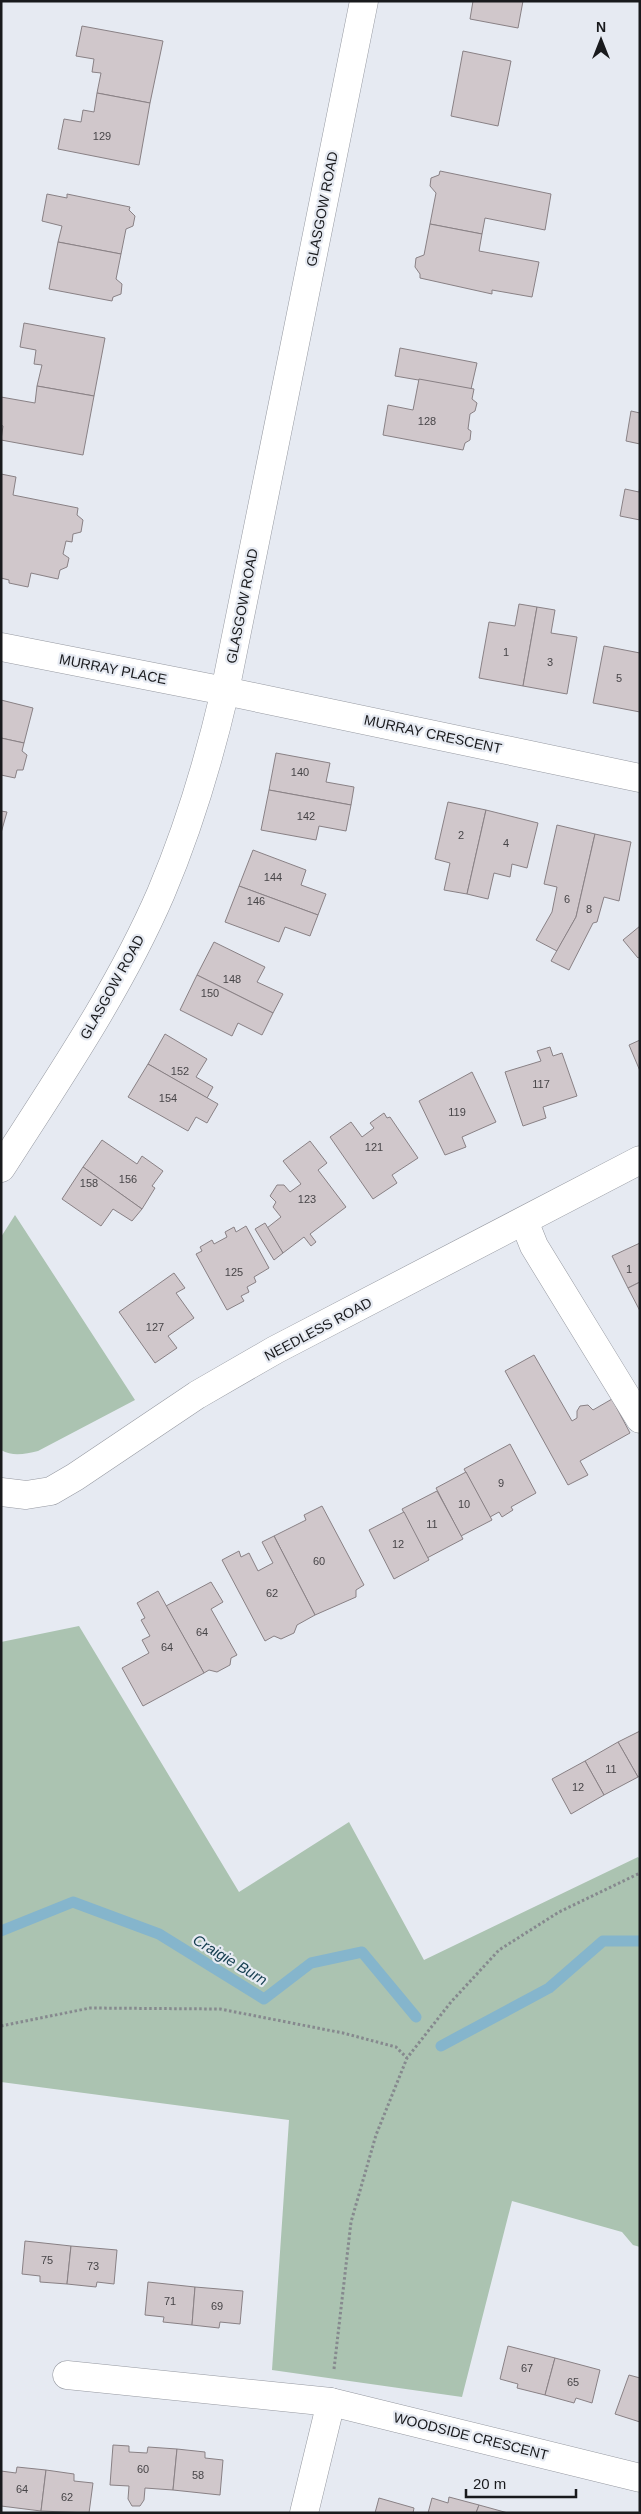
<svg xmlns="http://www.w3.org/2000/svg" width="641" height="2514" viewBox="0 0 641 2514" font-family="Helvetica,sans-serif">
  <rect width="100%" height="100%" fill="#e6eaf2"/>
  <!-- green -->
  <g fill="#abc3b1">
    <path d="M15 1215 135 1400 38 1451C25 1454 13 1457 1 1450V1237Z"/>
    <path d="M79 1626 239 1892 349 1822 424 1960 638 1857 640 1859V2247L633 2245 622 2232 512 2201 462 2397 272 2370 289 2120 1 2082V1642Z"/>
  </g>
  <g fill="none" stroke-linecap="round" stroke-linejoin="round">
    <!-- stream -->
    <g stroke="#85b5cc" stroke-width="11">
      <path d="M1 1931 73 1902 159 1934 264 1999 311 1963 362 1952 416 2017"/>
      <path d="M441 2046 549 1988 603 1941H640"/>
    </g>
  </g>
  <!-- building -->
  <g fill="#d0c7cb" stroke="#898185">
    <path d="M473 1H523L518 28 470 19Z"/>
    <path d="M82 26 163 41 150 103 97 93 101 73 92 72 94 59 76 56Z"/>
    <path d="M463 51 511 61 498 126 451 116Z"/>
    <path d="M97 93 150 103 139 165 58 149 64 119 81 122 83 110 94 112Z"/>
    <path d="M440 171 551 194 545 230 485 218 482 234 430 224 436 193 430 186 431 178 439 175Z"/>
    <path d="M47 194 67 198V194L130 207 129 210 135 216 133 226 126 229 121 254 58 242 62 226 42 221Z"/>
    <path d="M430 224 482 234 479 251 539 262 532 297 492 290V294L420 278V274L415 267 416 258 424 255Z"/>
    <path d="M58 242 121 254 116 279 122 284 121 294 113 297 112 301 49 289Z"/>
    <path d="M24 323 105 338 94 396 37 386 42 365 34 364 36 350 20 347Z"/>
    <path d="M400 348 477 363 471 389 395 376Z"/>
    <path d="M419 379 474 389 472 399 477 403 475 411 470 414 468 429 471 431 470 440 465 443 463 450 383 435 388 405 413 410Z"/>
    <path d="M37 386 94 396 83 455 1 440 3 426 1 425V397L35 403Z"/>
    <path d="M631 411 640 413V444L626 441Z"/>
    <path d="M1 474 16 477 13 495 78 508 77 515 83 520 81 532 73 534 72 542 66 541 63 554 69 558 67 567 60 570 58 579 31 573 28 587 9 583V580L1 578Z"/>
    <path d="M640 486V520L620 516 625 489 639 492Z"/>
    <path d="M519 604 537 607 523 686 479 678 489 622 515 626Z"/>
    <path d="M537 607 555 610 551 633 577 637 567 694 523 686Z"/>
    <path d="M604 646 640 653V712L593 703Z"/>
    <path d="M1 700 33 708 24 743 1 738Z"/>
    <path d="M1 738 24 743 22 751 27 755 23 770H17L15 778 1 775Z"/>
    <path d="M276 753 330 763 326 782 354 787 351 805 269 790Z"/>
    <path d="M269 790 351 805 346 831 319 826 316 840 261 830Z"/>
    <path d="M448 802 486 810 467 894 444 890 450 863 435 859Z"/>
    <path d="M486 810 538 823 527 868 512 864 510 877 494 873 488 899 467 894Z"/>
    <path d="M1 811 7 812 1 833Z"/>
    <path d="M557 825 595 834 576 917 557 951 536 940 552 912 557 887 544 884Z"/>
    <path d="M595 834 631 842 619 901 604 897 597 922 593 923 569 970 551 961 576 917Z"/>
    <path d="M253 850 306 870 301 885 326 894 318 915 239 886Z"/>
    <path d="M239 886 318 915 310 936 285 927 279 942 225 922Z"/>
    <path d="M640 926V957L638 958 623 940Z"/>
    <path d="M214 942 265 967 257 982 283 994 273 1013 197 975Z"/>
    <path d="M197 975 273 1013 262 1035 238 1023 232 1036 180 1010Z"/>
    <path d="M165 1034 207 1059 196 1077 213 1087 207 1098 148 1064Z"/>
    <path d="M640 1040V1071L629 1045Z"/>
    <path d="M550 1047 553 1056 562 1053 577 1096 543 1107 546 1118 523 1126 505 1072 541 1061 537 1051Z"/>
    <path d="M148 1064 218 1104 207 1123 196 1117 188 1131 128 1097Z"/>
    <path d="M472 1072 496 1122 462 1137 466 1147 445 1155 419 1101Z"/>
    <path d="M384 1113 387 1118 390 1117 418 1158 392 1175 397 1183 373 1199 330 1137 351 1122 362 1137 374 1128 370 1123Z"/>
    <path d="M102 1140 137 1164 142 1156 163 1171 152 1186 155 1188 142 1209 83 1167Z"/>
    <path d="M310 1141 327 1163 318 1170 346 1207 310 1234 316 1242 311 1246 304 1237 283 1253 267 1228 281 1217 273 1207 276 1202 270 1196 277 1185H284L290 1192 301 1184 283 1161Z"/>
    <path d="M83 1167 142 1209 132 1221 113 1209 101 1226 62 1199Z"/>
    <path d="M265 1223 283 1253 274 1260 255 1229Z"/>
    <path d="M246 1226 269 1268 254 1277 256 1282 247 1287 249 1292 241 1296 244 1301 227 1310 196 1254 202 1251 200 1247 212 1240 214 1244 227 1237 225 1232 234 1227 236 1232Z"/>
    <path d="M640 1243V1282L628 1288 612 1256Z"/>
    <path d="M174 1273 185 1288 176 1293 194 1318 168 1336 177 1348 155 1363 119 1312Z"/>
    <path d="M640 1282V1311L628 1288Z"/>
    <path d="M534 1355 572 1421 577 1418V1411L580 1406 588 1405 593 1410 612 1399 630 1433 580 1461 588 1475 568 1485 505 1371Z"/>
    <path d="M510 1444 536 1493 511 1507 513 1510 502 1517 499 1512 490 1517 464 1469Z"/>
    <path d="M466 1472 492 1520 461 1536 436 1488Z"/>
    <path d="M437 1491 463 1539 427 1558 402 1509Z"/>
    <path d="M322 1506 364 1585 356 1590V1597L315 1615 274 1536 306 1520 304 1515Z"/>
    <path d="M404 1512 429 1560 394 1579 369 1530Z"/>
    <path d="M274 1536 315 1615 297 1625 294 1633 281 1639 274 1636 265 1641 222 1560 239 1551 241 1557 249 1553 258 1571 273 1563 262 1542Z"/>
    <path d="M211 1582 223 1602 211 1609 237 1655 231 1658 230 1665 217 1672 209 1670 204 1673 166 1606Z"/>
    <path d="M158 1591 204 1673 143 1706 122 1668 149 1653 142 1640 150 1636 141 1620 145 1618 137 1603Z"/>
    <path d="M640 1731V1776L638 1777 618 1742Z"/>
    <path d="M618 1742 638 1777 604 1795 585 1761Z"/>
    <path d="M585 1761 604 1795 571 1814 552 1779Z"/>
    <path d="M25 2241 71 2246 67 2284 40 2282V2276L22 2274Z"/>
    <path d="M71 2246 117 2250 114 2284 97 2282 96 2287 67 2284Z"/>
    <path d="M148 2282 195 2287 192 2325 163 2322 164 2317 145 2315Z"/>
    <path d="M195 2287 243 2291 240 2324 220 2322 219 2328 192 2325Z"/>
    <path d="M508 2346 555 2358 545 2395 517 2388 518 2384 500 2379Z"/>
    <path d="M555 2358 600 2370 592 2403 576 2398 574 2403 545 2395Z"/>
    <path d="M629 2375 640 2378V2422L615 2414Z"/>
    <path d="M113 2445 129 2446V2452L147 2453 148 2447 177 2449 173 2490 145 2488 144 2500 140 2506H132L128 2499 129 2486 110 2485Z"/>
    <path d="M177 2449 205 2452V2458L223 2460 220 2495 173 2490Z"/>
    <path d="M17 2467 46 2470 41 2511 1 2506V2471L16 2473Z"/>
    <path d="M46 2470 74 2474V2481L93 2483 89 2513 41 2511Z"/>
    <path d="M449 2497 479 2505 476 2513H428L432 2498 448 2503Z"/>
    <path d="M379 2498 414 2508 413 2513H375Z"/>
    <path d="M479 2505 508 2513H476Z"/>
  </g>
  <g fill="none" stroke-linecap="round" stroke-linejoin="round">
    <!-- minor casing -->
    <g stroke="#9699a1" stroke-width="29">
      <g id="minor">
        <path d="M1 647 225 691 640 778"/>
        <path d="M524 1221 534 1246 640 1419"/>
        <path d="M1 1492 26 1495 51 1491 75 1477 197 1395 275 1350 640 1160"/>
        <path d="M67 2375 331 2402 640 2478"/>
        <path d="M304 2513 331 2402"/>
      </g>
    </g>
    <!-- major casing -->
    <g stroke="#9699a1" stroke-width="29">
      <path id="major" d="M1 1168C58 1079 119 990 161 893 189 827 209 760 225 691L364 1"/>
    </g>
    <!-- path -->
    <g stroke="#86898e" stroke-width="3" stroke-dasharray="2.5 2.5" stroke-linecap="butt">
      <path d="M1 2026 90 2008 220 2009 343 2033 396 2047 407 2058"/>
      <path d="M334 2369 351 2222 376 2135 407 2058 451 2002 499 1950 559 1912 640 1873"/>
    </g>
    <!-- minor -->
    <use href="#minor" stroke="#fff" stroke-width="28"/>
    <!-- major -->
    <use href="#major" stroke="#fff" stroke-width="28"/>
  </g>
  <g text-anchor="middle" stroke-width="4.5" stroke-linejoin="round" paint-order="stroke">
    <!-- number labels -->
    <g font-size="11" fill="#474548">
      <text x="102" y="140">129</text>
      <text x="427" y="425">128</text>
      <text x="506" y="656">1</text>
      <text x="550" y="666">3</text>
      <text x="619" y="682">5</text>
      <text x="300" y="776">140</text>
      <text x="306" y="820">142</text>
      <text x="461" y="839">2</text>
      <text x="506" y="847">4</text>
      <text x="273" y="881">144</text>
      <text x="567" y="903">6</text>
      <text x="256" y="905">146</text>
      <text x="589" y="913">8</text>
      <text x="232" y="983">148</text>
      <text x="210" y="997">150</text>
      <text x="180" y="1075">152</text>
      <text x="541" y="1088">117</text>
      <text x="168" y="1102">154</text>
      <text x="457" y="1116">119</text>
      <text x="374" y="1151">121</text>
      <text x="128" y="1183">156</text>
      <text x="89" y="1187">158</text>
      <text x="307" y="1203">123</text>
      <text x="629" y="1273">1</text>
      <text x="234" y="1276">125</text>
      <text x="155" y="1331">127</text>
      <text x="501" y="1487">9</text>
      <text x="464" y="1508">10</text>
      <text x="432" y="1528">11</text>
      <text x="398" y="1548">12</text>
      <text x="319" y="1565">60</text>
      <text x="272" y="1597">62</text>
      <text x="202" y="1636">64</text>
      <text x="167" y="1651">64</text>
      <text x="611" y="1773">11</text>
      <text x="578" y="1791">12</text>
      <text x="47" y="2264">75</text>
      <text x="93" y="2270">73</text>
      <text x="170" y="2305">71</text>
      <text x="217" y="2310">69</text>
      <text x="527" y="2372">67</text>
      <text x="573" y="2386">65</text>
      <text x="143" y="2473">60</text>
      <text x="198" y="2479">58</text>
      <text x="22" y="2493">64</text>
      <text x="67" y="2501">62</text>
    </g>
    <!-- street labels -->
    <g font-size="14" fill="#191a1d" stroke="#e6eaf2">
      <text transform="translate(322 209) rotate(-79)" y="5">GLASGOW ROAD</text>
      <text transform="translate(242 606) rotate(-79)" y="5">GLASGOW ROAD</text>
      <text transform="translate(113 669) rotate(11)" y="5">MURRAY PLACE</text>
      <text transform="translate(433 734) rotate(12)" y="5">MURRAY CRESCENT</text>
      <text transform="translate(112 987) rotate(-61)" y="5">GLASGOW ROAD</text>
      <text transform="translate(318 1329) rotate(-28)" y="5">NEEDLESS ROAD</text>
      <text transform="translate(471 2436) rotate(14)" y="5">WOODSIDE CRESCENT</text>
    </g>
    <!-- water labels -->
    <g font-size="15" font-style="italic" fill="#133c4e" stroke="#e6eaf2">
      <text transform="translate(230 1960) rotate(31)" y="5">Craigie Burn</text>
    </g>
  </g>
  <!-- border -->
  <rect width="641" height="2514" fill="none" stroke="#191a1d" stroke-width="5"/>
  <!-- north arrow -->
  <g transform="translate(601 40)" stroke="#e6eaf2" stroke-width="4" paint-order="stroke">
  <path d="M0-4L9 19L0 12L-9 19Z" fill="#191a1d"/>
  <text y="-8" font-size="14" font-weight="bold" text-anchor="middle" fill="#191a1d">N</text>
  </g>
  <!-- scale -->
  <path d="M466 2489v8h110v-8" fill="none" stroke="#191a1d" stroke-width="2.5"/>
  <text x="473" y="2489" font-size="15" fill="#191a1d" stroke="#e6eaf2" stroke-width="4" paint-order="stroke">20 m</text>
</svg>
